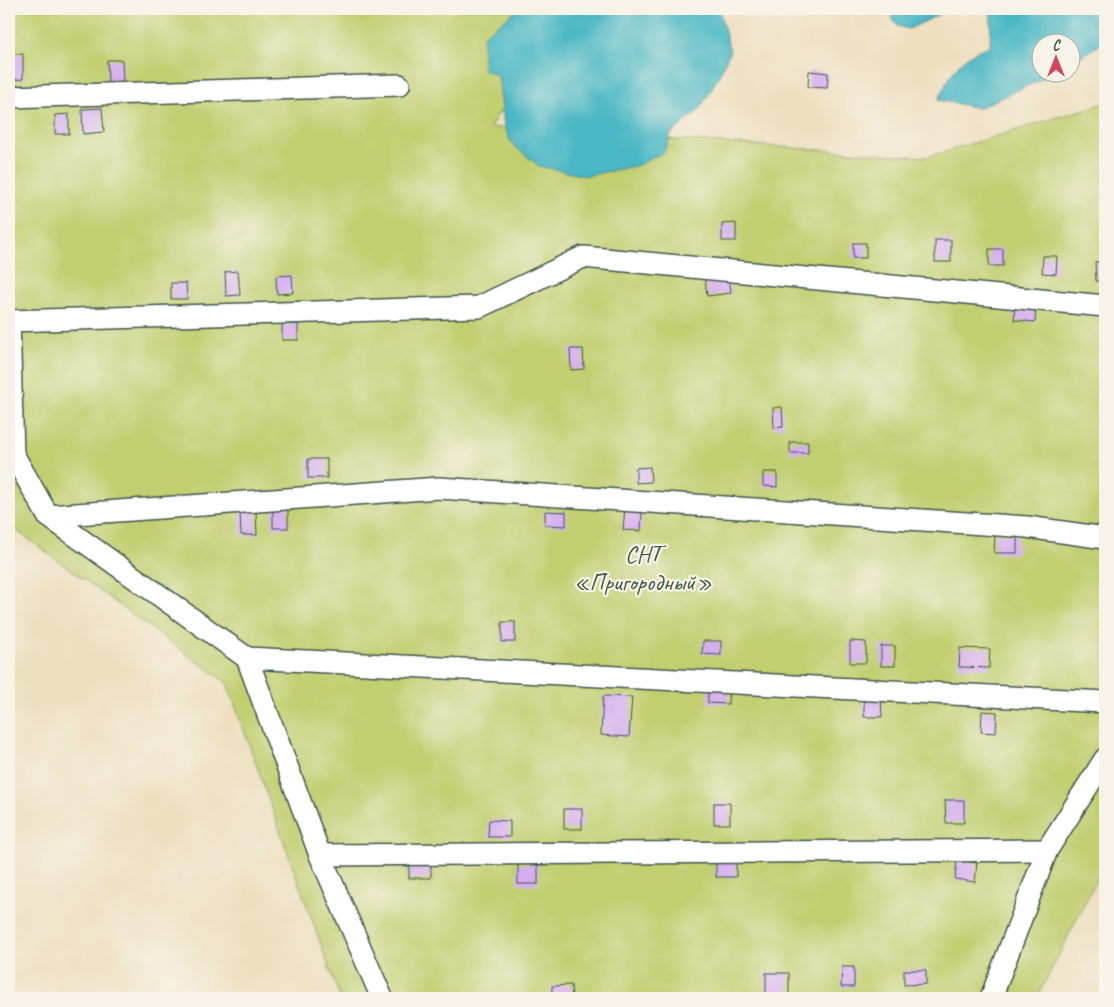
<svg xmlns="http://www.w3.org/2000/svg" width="1114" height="1007" viewBox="0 0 1114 1007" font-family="Caveat,sans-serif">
  <rect width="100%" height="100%" fill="#f7f3e8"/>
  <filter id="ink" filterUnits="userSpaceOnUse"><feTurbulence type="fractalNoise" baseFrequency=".02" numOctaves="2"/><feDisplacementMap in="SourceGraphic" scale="10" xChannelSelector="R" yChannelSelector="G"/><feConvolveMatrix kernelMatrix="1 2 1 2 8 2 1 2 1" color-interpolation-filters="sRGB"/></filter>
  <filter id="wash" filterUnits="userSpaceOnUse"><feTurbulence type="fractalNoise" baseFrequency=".0096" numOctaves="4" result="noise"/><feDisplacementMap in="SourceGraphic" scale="20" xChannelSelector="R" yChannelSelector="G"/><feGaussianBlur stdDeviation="1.12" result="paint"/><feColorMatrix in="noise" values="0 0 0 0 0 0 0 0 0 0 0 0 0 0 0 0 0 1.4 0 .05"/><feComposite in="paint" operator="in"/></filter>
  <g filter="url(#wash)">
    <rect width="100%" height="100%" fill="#eedfbf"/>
    <!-- green -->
    <path fill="#c1cf71" stroke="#708652" d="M9 9H565L490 127 927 157 1105 103V863L1037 998H340L227 683 9 525Z"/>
    <!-- water -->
    <g fill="#4ab7c5" stroke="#347a7c">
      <path d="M518 9H719L730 51 718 78 699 110 671 134 664 152 636 166 585 176 539 166 512 144 504 126 498 76 483 69V36Z"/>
      <path d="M797 9H827L801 16Z"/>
      <path d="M893 9H951L909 29 897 26 892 18Z"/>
      <path d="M986 9H1105V41L1072 63V42H1042V72L1056 73 978 108 938 100C951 73 960 55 990 46L991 15Z"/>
    </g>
    <g id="blocks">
      <!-- building -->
      <g fill="#d5adee">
        <path d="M9 54H23V79L9 80Z"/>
        <path d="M107 60H122L123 82 108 83Z"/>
        <path d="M809 71 828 73 827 88 808 87Z"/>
        <path d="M102 108 104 132 83 134 82 109Z"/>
        <path d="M69 114V134H55V115Z"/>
        <path d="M736 223V241H722V224Z"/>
        <rect x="935" y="240" width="16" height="22"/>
        <rect x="853" y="243" width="13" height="15"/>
        <rect x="989" y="249" width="14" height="17"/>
        <path d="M1043 256H1057L1056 274 1042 273Z"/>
        <path d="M1095 262H1105V281H1096Z"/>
        <path d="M238 271 240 295 226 296 225 272Z"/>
        <path d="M292 275 293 293 277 294 276 276Z"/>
        <path d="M729 275 731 293 707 296 705 278Z"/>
        <path d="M171 283H186L187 299H171Z"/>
        <path d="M1015 304 1036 305 1035 322 1014 320Z"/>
        <rect x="282" y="324" width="16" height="16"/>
        <path d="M570 349H583L584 369 571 370Z"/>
        <path d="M782 407 783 427 774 428 773 408Z"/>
        <rect x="790" y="442" width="18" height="11"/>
        <rect x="308" y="459" width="19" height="19"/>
        <path d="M650 467 651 482 636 483V468Z"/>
        <path d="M763 472H777V487L763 486Z"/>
        <rect x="273" y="504" width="15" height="24"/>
        <path d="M625 508 642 510 641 531 623 530Z"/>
        <path d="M240 511H256L257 535H241Z"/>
        <path d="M545 511 566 512V526L545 525Z"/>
        <path d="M995 534H1017V553H994Z"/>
        <rect x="502" y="622" width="13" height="20"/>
        <path d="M703 641H721V655L702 654Z"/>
        <path d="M850 641 866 642V663H850Z"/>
        <rect x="881" y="646" width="14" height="20"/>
        <path d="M960 648 990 649 989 668 959 667Z"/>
        <path d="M708 685H729L728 704 708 703Z"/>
        <path d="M864 695H881L882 717H864Z"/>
        <path d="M603 696 632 697 629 737 601 735Z"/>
        <path d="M982 711 997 712 996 733 981 732Z"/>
        <path d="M945 800H964V823H946Z"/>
        <rect x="714" y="803" width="16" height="21"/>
        <rect x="564" y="809" width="18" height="20"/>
        <path d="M489 820 510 821V837H488Z"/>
        <rect x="716" y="859" width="20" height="18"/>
        <path d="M957 860 977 863 975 882 955 879Z"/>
        <rect x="409" y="862" width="22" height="16"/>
        <rect x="518" y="864" width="20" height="20"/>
        <path d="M842 967H854V987H841Z"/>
        <path d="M904 970H926V984L904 985Z"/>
        <rect x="766" y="973" width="23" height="22"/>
        <path d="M571 985 572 998H552V986Z"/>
      </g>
    </g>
  </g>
  <g filter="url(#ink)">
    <use href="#blocks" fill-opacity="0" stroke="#3e5549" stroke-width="1"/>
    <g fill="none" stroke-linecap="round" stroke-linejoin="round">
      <!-- minor casing -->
      <g stroke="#3e5549" stroke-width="24">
        <g id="minor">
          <path d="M9 97 399 85"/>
          <path d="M9 320 13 454 48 516 247 658 320 855 382 998"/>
          <path d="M9 321 479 307 583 257 1105 306"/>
          <path d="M48 516 439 488 1027 527 1105 538"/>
          <path d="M247 658 1105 702"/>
          <path d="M320 855 1047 850"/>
          <path d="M991 998 1047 850 1105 759"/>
        </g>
      </g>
      <!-- minor -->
      <use href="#minor" stroke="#fff" stroke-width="21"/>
    </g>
  </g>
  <g text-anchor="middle" stroke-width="4.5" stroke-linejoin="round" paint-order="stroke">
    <!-- park labels -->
    <g font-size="24" fill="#3f5a40" stroke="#f7f3e8">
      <text x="643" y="562">СНТ<tspan x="643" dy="28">«Пригородный»</tspan></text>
    </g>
  </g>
  <!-- margin -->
  <rect width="1114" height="1007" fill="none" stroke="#f7f3e8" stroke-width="30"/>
  <!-- north arrow -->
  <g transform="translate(1056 58)"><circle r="24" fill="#f7f3e8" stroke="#a1aaa0"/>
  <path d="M0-4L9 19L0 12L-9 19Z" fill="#d1495b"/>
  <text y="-8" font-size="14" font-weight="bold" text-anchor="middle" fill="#1f3d34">С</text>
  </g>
</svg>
